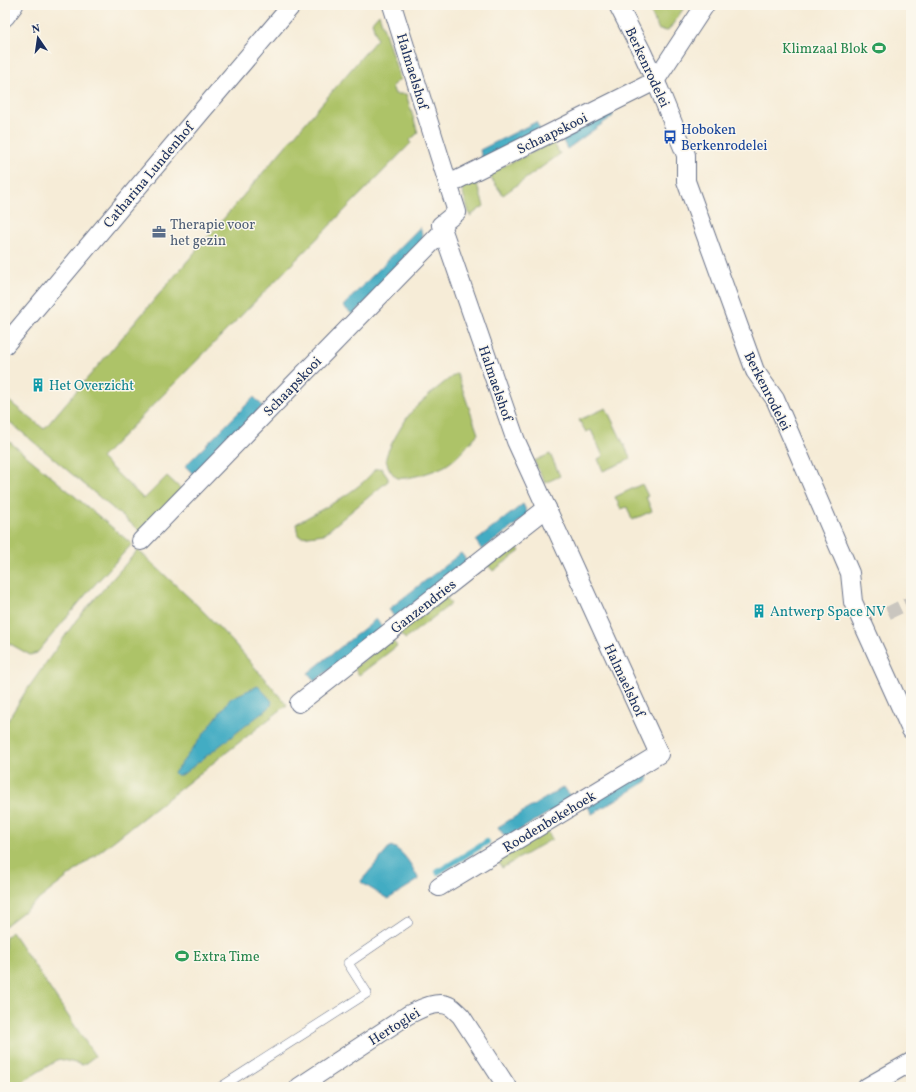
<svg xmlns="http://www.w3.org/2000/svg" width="916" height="1092" viewBox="0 0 916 1092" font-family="Vollkorn,serif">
  <rect width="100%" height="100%" fill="#fbf7ec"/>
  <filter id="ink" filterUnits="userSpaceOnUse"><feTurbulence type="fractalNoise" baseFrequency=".025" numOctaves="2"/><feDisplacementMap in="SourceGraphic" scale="8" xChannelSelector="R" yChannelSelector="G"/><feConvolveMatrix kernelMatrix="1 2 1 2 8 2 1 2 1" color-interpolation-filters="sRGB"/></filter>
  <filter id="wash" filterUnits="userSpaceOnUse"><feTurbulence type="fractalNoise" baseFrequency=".012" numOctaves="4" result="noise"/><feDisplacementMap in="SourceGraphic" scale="16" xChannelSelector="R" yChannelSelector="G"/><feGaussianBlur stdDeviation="0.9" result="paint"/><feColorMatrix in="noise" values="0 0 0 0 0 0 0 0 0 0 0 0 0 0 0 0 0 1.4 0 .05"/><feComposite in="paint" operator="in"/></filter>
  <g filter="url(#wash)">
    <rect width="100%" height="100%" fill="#f6ecd7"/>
    <!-- green -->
    <g fill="#adc367" stroke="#647962">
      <path d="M647 5H686L668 31 659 30Z"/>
      <path d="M379 14 400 79 392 86 395 94H406L418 133 410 140 411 143 101 458 144 499 167 476 182 490 141 532 5 418V398L44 429 377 39 372 22Z"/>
      <path d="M553 142 560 154 503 195 488 174Z"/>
      <path d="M476 181 484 206 470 216 461 187Z"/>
      <path d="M457 373 478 434C468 444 460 456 448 464 440 470 408 480 398 478 392 476 386 464 386 458 386 451 407 416 413 410 424 399 444 382 457 373Z"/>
      <path d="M606 408 631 459 603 471 598 459 603 456 591 430 586 432 579 420Z"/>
      <path d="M5 438 132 544 88 592 37 653 30 655 5 641 6 611 5 608Z"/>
      <path d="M550 454 560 476 545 483 534 461Z"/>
      <path d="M381 468 388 478V481L324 534 301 537 298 535 296 524C321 509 359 492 375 469Z"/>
      <path d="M642 484 648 496 646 497 652 511 632 520 627 507 621 509 615 497Z"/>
      <path d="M514 544 520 551 493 571 487 564Z"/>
      <path d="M138 550 199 607 234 643 287 705 5 926V725L24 694 77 619Z"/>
      <path d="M446 597 451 604 405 639 400 632Z"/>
      <path d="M391 639 397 646 359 675 354 668Z"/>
      <path d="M546 828 552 839 502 868 496 858Z"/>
      <path d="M12 932 95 1056 83 1065 59 1059 14 1087H5V938Z"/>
    </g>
    <!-- water -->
    <g fill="#43acc3" stroke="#2f6e90">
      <path d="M611 113 613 116 567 149 561 137Z"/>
      <path d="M536 122 542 133 483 162 480 150Z"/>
      <path d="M420 227 424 242 353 315 343 306Z"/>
      <path d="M254 397 263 406 195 476 185 466Z"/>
      <path d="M523 504 528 515 482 550 476 541Z"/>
      <path d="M461 553 468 562 395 618 389 609Z"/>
      <path d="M376 619 383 628 315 681 308 673Z"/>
      <path d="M258 686 272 701 271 706 182 775H176L174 773 231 698Z"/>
      <path d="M645 770 649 780 592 814 587 805Z"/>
      <path d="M564 787 572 799 506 838 498 827Z"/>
      <path d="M391 846C404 851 412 866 418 878L417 881 388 899 362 883 361 881Z"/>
    </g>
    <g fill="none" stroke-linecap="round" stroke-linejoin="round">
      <!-- stream -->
      <path stroke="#43acc3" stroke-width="6" d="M438 872 487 842"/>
    </g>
  </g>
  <g filter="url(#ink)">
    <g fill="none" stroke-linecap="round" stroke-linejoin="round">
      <!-- pedestrian-tunnel -->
      <path stroke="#cac6bf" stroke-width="13" stroke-dasharray="13 6" stroke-linecap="butt" d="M888 613 911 602"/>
      <!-- service casing -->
      <g stroke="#687188" stroke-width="10">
        <path id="service" d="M221 1087 367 993 348 963 408 922"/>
      </g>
      <!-- minor casing -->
      <g stroke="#687188" stroke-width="20">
        <g id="minor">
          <path d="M392 5 457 212 441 225 516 441 659 754 439 887"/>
          <path d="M618 5 641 50 659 89 686 155V181L755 371 775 399 850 573 853 602 911 730"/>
          <path d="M5 17 14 5"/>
          <path d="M655 81 705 5"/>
          <path d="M449 184 655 81"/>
          <path d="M5 345 201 112 292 5"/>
          <path d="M141 541 443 231"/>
          <path d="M299 703 547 508"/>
          <path d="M299 1087 408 1015C420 1009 438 999 451 1007 454 1009 458 1013 461 1016L507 1087"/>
          <path d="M867 1087 911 1062"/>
        </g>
      </g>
      <!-- service -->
      <use href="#service" stroke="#fff" stroke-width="9"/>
      <!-- minor -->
      <use href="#minor" stroke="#fff" stroke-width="18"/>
    </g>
  </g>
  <!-- icons -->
  <defs>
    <g id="stadium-bare" transform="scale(1.08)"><path d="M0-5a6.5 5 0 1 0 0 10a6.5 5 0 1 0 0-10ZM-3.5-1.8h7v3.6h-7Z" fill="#2e9e5b" stroke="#fbf7ec" stroke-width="2.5" paint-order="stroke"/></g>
    <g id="bus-bare" transform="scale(1.08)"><path d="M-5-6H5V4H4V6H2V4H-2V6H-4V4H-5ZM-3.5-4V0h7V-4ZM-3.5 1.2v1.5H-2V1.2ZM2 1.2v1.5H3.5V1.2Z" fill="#1a4fb4" stroke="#fbf7ec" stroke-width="2.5" paint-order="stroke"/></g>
    <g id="office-bare" transform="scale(1.08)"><path d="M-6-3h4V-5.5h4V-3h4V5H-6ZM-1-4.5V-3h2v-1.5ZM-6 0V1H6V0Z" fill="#5c6f8a" stroke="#fbf7ec" stroke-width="2.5" paint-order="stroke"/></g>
    <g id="building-bare" transform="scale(1.08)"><path d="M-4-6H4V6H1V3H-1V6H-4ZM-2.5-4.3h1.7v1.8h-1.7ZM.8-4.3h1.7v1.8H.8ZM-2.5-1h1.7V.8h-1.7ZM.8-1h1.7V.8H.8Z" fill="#0f9aa8" stroke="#fbf7ec" stroke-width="2.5" paint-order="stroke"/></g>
  </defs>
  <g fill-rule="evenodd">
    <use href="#stadium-bare" x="879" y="48"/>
    <use href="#bus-bare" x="670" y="137"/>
    <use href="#office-bare" x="159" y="232"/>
    <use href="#building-bare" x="38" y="385"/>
    <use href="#building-bare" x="759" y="611"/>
    <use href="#stadium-bare" x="182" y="956"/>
  </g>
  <g text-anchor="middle" stroke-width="3" stroke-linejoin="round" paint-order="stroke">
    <!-- leisure labels -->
    <g font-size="14" fill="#27864d" stroke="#fbf7ec" text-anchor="end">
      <text x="868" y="53">Klimzaal Blok</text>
      <text x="193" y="961" text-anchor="start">Extra Time</text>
    </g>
    <!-- street labels -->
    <g font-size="14" fill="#1b2f5e" stroke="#fbf7ec">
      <text transform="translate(648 67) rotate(65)" y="5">Berkenrodelei</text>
      <text transform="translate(413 71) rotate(73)" y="5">Halmaelshof</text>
      <text transform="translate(552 133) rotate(-26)" y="5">Schaapskooi</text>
      <text transform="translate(148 175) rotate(-50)" y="5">Catharina Lundenhof</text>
      <text transform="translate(496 383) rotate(71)" y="5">Halmaelshof</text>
      <text transform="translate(292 386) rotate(-46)" y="5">Schaapskooi</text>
      <text transform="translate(768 391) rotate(63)" y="5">Berkenrodelei</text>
      <text transform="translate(423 606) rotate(-38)" y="5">Ganzendries</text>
      <text transform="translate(625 680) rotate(65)" y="5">Halmaelshof</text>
      <text transform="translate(549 821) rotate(-31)" y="5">Roodenbekehoek</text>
      <text transform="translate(394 1026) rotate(-32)" y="5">Hertoglei</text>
    </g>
    <!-- transit labels -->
    <g font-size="14" fill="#164399" stroke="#fbf7ec" text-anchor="start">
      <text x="681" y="134">Hoboken<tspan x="681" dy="16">Berkenrodelei</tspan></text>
    </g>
    <!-- service labels -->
    <g font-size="14" fill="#4e5e75" stroke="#fbf7ec" text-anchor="start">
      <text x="170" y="229">Therapie voor<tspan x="170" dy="16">het gezin</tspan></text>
    </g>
    <!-- culture labels -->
    <g font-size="14" fill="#0d838f" stroke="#fbf7ec" text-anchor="start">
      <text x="49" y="390">Het Overzicht</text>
      <text x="770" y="616">Antwerp Space NV</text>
    </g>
  </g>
  <!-- margin -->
  <rect width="916" height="1092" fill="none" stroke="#fbf7ec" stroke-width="20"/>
  <!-- north arrow -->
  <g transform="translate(38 38) rotate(347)" stroke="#fbf7ec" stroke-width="3" paint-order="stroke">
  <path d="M0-3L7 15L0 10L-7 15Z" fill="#1b2f5e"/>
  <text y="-6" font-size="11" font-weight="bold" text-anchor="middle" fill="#1b2f5e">N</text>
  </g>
</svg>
